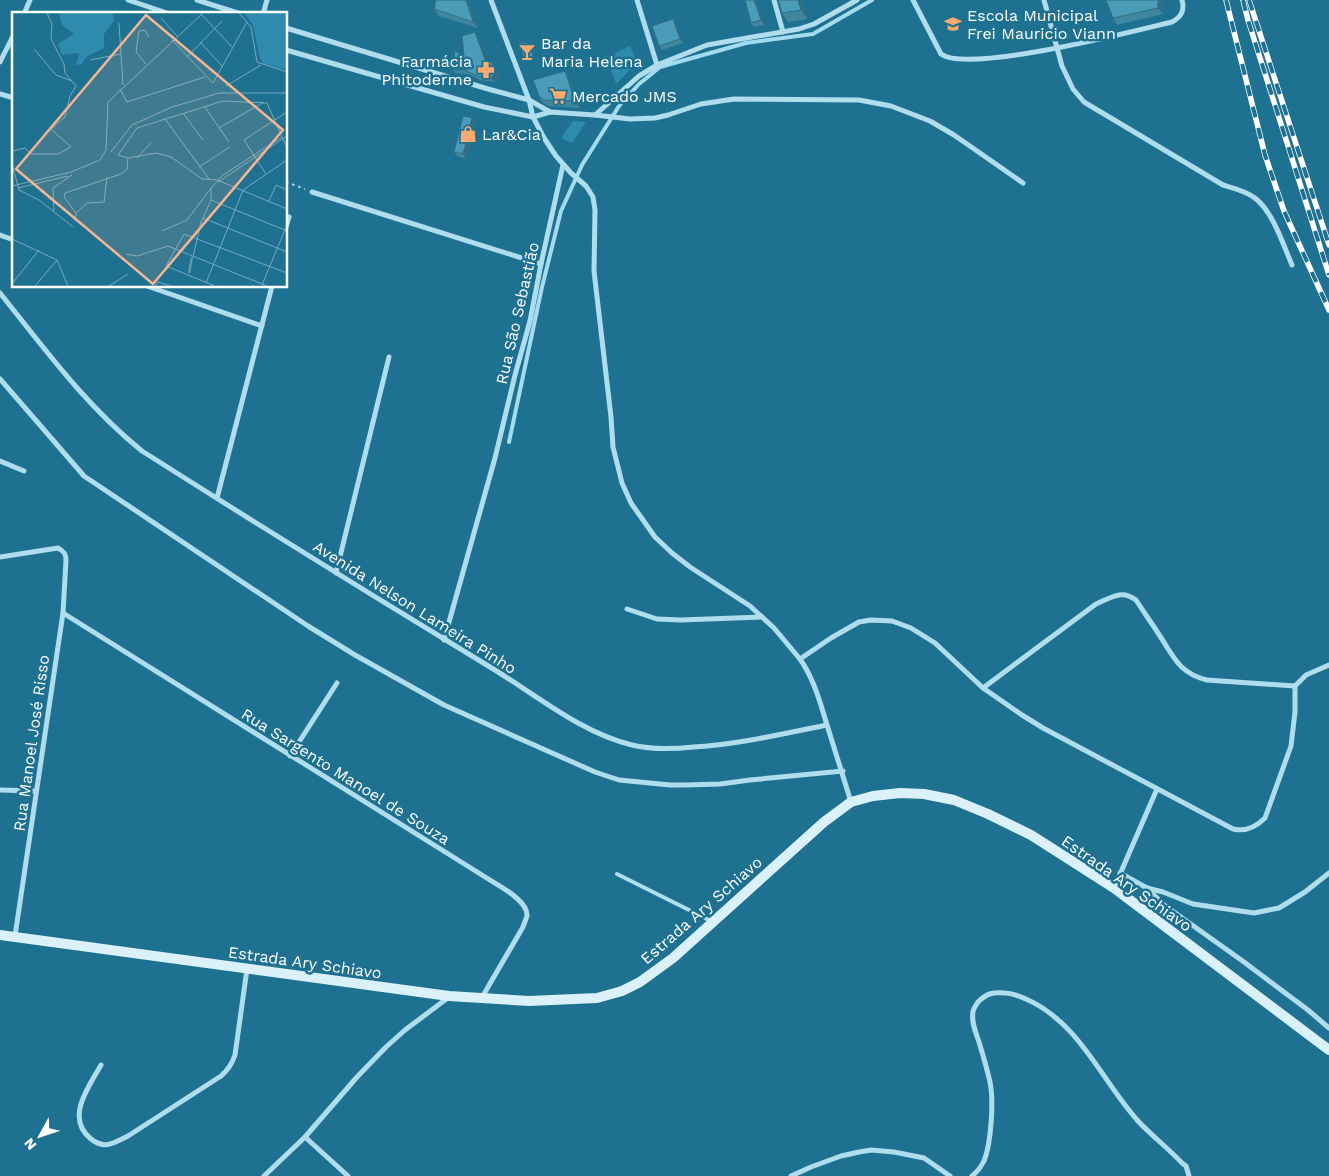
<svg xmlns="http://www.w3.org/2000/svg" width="1329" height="1176" viewBox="0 0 1329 1176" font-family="'Work Sans',sans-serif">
  <rect width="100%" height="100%" fill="#1e7191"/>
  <!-- green -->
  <g fill="#2f8bad">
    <path d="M630 46 637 63 616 84 607 57Z"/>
    <path d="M573 121 586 122 572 143 561 138Z"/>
  </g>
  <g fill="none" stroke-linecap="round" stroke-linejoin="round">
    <!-- stream -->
    <path stroke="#a2dcef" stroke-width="4" d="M509 442 542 287 561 211 582 165 619 106 639 84 660 67 746 43 813 34 872 0"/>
    <!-- path -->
    <path stroke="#afddee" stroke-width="2" stroke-dasharray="2.5 4" stroke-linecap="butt" d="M286 182 305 189"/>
    <!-- lane -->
    <path stroke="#afddee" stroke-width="4" d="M617 874 711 921"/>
    <!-- street -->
    <g stroke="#afddee" stroke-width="5">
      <path d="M128 0 170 14"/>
      <path d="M197 0 241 14"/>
      <path d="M491 0 529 100 533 117 544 138 556 156 571 173 586 186 593 197 595 210 594 271 611 417 613 447 622 483 631 503 655 537 672 553 690 567 750 606 774 628 800 659 831 638 859 622 871 620 892 621 911 628 935 643 983 688 1022 715 1043 728 1233 829C1246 832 1256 827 1265 818L1291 746 1295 712V686L1306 675 1329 665"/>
      <path d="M637 0 657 65"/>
      <path d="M774 0 783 32"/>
      <path d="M913 0 941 54C968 74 1134 31 1172 22 1181 17 1185 11 1182 0"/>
      <path d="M1044 0 1062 66 1073 89 1084 102 1223 185C1233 188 1246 191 1255 198 1273 212 1283 244 1292 265"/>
      <path d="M24 14 30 0"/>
      <path d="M263 14 267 0"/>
      <path d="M286 28 488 89 529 100 550 112"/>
      <path d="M286 50 484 107 533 117 550 112 595 115 639 76 657 65 707 45 799 29 814 24 857 0"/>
      <path d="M0 62 14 34"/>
      <path d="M0 94 14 98"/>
      <path d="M595 115 630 119 655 118 668 115 701 104 734 99 859 100 891 106 930 121 954 135 1023 183"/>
      <path d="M312 192 541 264"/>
      <path d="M286 227 289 217"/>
      <path d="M0 235 14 240"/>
      <path d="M147 286 262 326"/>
      <path d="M0 293C44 348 86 406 142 451 257 524 373 596 490 667 535 694 581 733 632 745 652 750 674 749 694 747 739 744 783 734 827 725 820 702 814 679 800 659"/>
      <path d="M0 379 84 476 308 626 355 655 444 705 595 772 619 780 670 785H686L720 784 750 780 843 771"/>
      <path d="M0 461 24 471"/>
      <path d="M217 498 272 286"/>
      <path d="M0 557 58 548C64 551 66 554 66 560L63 613 15 936"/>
      <path d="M336 573 389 357"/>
      <path d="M627 609 657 619 681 620 762 617"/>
      <path d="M63 613 490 880C501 887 528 901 527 916 526 919 524 924 523 927L481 999"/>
      <path d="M444 640 495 458 515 375 530 321 541 264 563 165"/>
      <path d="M983 688 1096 604C1111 598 1121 589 1136 600 1143 611 1151 622 1158 633 1173 655 1178 673 1207 680L1295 686"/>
      <path d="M827 725 851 802"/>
      <path d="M290 756 337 683"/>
      <path d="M0 790 36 791"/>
      <path d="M1120 873 1147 888 1163 892 1193 904 1254 913 1279 908 1305 892 1329 873"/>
      <path d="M1114 888 1157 789"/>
      <path d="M1147 888 1164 905 1244 962 1308 1010 1329 1028"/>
      <path d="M101 1065C88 1088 65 1118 91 1139 105 1150 114 1143 128 1136L221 1076C228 1070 232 1064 235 1055L247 969"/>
      <path d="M305 1137 348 1176"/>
      <path d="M264 1176 305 1137 357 1077 386 1047 405 1030 449 997"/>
      <path d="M791 1176 811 1167 841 1156 859 1152 871 1150 894 1152 924 1158 950 1176"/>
      <path d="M972 1176C977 1172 981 1167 984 1161 991 1144 994 1101 990 1082 987 1069 983 1055 979 1042 976 1033 971 1022 973 1012 973 1009 976 1005 978 1002 987 993 993 992 1005 993 1013 993 1019 996 1026 999 1080 1023 1101 1080 1138 1121 1152 1136 1168 1148 1182 1163L1186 1166 1189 1176"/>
    </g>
    <!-- secondary -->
    <path stroke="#dbf1fa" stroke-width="10" d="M0 935 449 996 529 1001 597 998 622 991 640 982 673 958 824 822 851 802 873 796 900 793 924 794 954 800 988 814 1031 835 1114 888 1329 1050"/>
    <!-- rail casing -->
    <g stroke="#fff" stroke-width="5.5">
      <g id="rail">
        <path d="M1226 0 1265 155 1284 211 1329 310"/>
        <path d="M1243 0 1248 20 1329 275"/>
        <path d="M1249 0 1329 245"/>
      </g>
    </g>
    <!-- rail -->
    <use href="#rail" stroke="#1e7191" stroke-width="4" stroke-dasharray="11" stroke-linecap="butt"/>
  </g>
  <!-- wall -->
  <g fill="#40869f">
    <path d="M436 0H468L478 28 439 16 434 9Z"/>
    <path d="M756 0 764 25 754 27 751 23Z"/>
    <path d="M801 0 807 19 788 22 782 13Z"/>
    <path d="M1162 0 1163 14 1117 25 1113 18Z"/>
    <path d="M676 24 683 43 662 50 659 46Z"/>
    <path d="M478 36 486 60 491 61 494 65 499 76 494 82 480 80 468 74 455 73 452 69 464 56Z"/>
    <path d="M530 45 534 59 525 61 524 59Z"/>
    <path d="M565 71 569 78 580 108 549 106 543 103 539 96Z"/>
    <path d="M475 122 466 159 457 156 454 152Z"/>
  </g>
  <!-- shaded-wall -->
  <g fill="#346d82">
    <path d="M466 0H468L478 28 473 22Z"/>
    <path d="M754 0H756L764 25 761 20Z"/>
    <path d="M798 0H801L807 19 801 10Z"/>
    <path d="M1158 0H1162L1163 14 1158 8Z"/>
    <path d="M673 19 676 24 683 43 680 39Z"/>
    <path d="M475 32 478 36 488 64 485 60Z"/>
    <path d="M491 61 494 65 499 76 494 82 491 78Z"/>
    <path d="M565 71 569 78 580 108 575 101Z"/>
    <path d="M472 118 475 122 466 159 463 154Z"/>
  </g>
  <!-- building -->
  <g fill="#4b9cb9" stroke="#346d82">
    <path d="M436 0H466L473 22 434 9Z"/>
    <path d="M745 0H754L761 20 751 23Z"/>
    <path d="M778 0H798L801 10 782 13Z"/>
    <path d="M1106 0H1158V8L1113 18Z"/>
    <path d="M673 19 680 39 659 46 652 26Z"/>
    <path d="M475 32 485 60 491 61 496 72 491 78 477 76 465 70 452 69 455 51 464 56 462 36Z"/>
    <path d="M519 42 529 43 533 56 524 59Z"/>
    <path d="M565 71 575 101 544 100 539 96 533 80Z"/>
    <path d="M463 116 472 118 463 154 454 152Z"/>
  </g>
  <!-- icons -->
  <defs>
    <g id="school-bare" transform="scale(1.35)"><path d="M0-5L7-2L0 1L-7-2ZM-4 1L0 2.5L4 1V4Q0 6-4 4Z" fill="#fcaa6e" stroke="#1e7191" stroke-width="2.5" paint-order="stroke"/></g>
    <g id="bar-bare" transform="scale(1.35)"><path d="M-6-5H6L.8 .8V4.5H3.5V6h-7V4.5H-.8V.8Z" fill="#fcaa6e" stroke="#1e7191" stroke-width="2.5" paint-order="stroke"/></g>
    <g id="pharmacy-bare" transform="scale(1.35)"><path d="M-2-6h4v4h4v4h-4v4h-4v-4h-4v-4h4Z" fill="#fcaa6e" stroke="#1e7191" stroke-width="2.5" paint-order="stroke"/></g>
    <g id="supermarket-bare" transform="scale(1.35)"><path d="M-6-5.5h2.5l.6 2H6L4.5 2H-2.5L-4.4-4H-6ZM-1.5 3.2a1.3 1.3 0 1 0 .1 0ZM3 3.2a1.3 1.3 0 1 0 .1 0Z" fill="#fcaa6e" stroke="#1e7191" stroke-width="2.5" paint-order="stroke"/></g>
    <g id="shop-bare" transform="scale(1.35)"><path d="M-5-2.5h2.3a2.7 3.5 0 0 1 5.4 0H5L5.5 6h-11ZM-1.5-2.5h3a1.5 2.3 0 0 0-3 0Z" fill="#fcaa6e" stroke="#1e7191" stroke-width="2.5" paint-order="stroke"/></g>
  </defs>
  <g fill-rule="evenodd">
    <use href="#school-bare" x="953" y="24"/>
    <use href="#bar-bare" x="527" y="52"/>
    <use href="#pharmacy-bare" x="486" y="70"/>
    <use href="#supermarket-bare" x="558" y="96"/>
    <use href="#shop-bare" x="468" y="134"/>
  </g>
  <g text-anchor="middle" stroke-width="5" stroke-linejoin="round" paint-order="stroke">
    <!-- poi labels -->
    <g font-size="16" fill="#fff" stroke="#1e7191" text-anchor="start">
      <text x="967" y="21">Escola Municipal<tspan x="967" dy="18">Frei Mauricio Viann</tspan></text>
      <text x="541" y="49">Bar da<tspan x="541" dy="18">Maria Helena</tspan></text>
      <text x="472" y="67" text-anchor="end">Farmácia<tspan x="472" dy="18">Phitoderme</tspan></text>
      <text x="572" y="102">Mercado JMS</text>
      <text x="482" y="140">Lar&amp;Cia</text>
    </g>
    <!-- street labels -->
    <g font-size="16" fill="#fff" stroke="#1e7191">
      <text transform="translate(517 313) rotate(-77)" y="6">Rua São Sebastião</text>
      <text transform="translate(415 607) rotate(32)" y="6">Avenida Nelson Lameira Pinho</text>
      <text transform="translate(31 743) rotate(-82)" y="6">Rua Manoel José Risso</text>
      <text transform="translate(346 776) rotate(32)" y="6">Rua Sargento Manoel de Souza</text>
      <text transform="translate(1127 883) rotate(35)" y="6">Estrada Ary Schiavo</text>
      <text transform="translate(701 910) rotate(-41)" y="6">Estrada Ary Schiavo</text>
      <text transform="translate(305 962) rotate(8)" y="6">Estrada Ary Schiavo</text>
    </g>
  </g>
  <!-- overview -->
  <g transform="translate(12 12)">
    <rect width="275" height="275" fill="#1e7191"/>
    <path d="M47 1H101L102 9 92 22V36L74 45 70 52 64 53 67 41 50 43 46 32 62 22 50 13ZM232 1H275V58L252 52 248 47 241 13Z" fill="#2f8bad"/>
    <path fill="none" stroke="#5f97ab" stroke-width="2.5" d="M177 261 180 245"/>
    <path fill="none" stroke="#78aabd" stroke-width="1" d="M227 1 239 15 245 50 275 60M189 2 221 36M149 6 165 24M107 11 111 73M160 28 201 71 235 10M188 30 211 55M22 37 44 63 60 69M175 45 210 9M78 48 109 42M134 52 124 40 127 19 133 18 137 25M214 74 249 53M108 77 115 90 193 65M192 94 217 130M171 101 191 128M153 107 197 167M207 116 252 90M0 139 13 136 19 142H46L59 135 39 117 53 105 58 84 64 74 53 61 52 52 39 27 40 12 35 1M99 140 120 113 160 95 207 81H275M116 146 106 143 125 116 211 89 255 91 275 136M125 146 139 131M0 152 7 178 27 188 61 215M187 155 218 135M254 162 232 128 275 100M206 170 275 124M0 174 59 160 88 148 94 138 96 90 191 1M6 176 56 164M231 178 275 148M199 188 275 219M257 189 264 173 275 178M42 199 41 176 60 163M64 201 75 191 92 190 95 165M191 206 275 240M63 209 64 201 52 185 53 181 109 162 115 157 116 146 144 141 159 145 190 167 205 168 275 197M150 219 175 208 199 176M0 227 45 248 56 274M114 242 125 244 156 234 255 274M181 245 189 210 199 188V176L211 163 270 125M194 271 231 178M0 272 27 238M250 273 275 213M23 274 45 248M97 274 116 262M143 274 146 270 159 274M203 274 154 254 172 222 275 261"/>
    <path fill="#f5b492" fill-opacity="0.15" stroke="#f5b492" stroke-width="2.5" d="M134 3 271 118 141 272 4 157Z"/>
    <rect width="275" height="275" fill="none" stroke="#fff" stroke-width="2.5"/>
  </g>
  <!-- north arrow -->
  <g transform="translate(40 1136) rotate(230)" stroke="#1e7191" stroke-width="4" paint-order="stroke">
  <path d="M0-4L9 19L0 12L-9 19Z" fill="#ffffff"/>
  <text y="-8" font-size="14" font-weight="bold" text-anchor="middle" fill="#ffffff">N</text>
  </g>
</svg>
